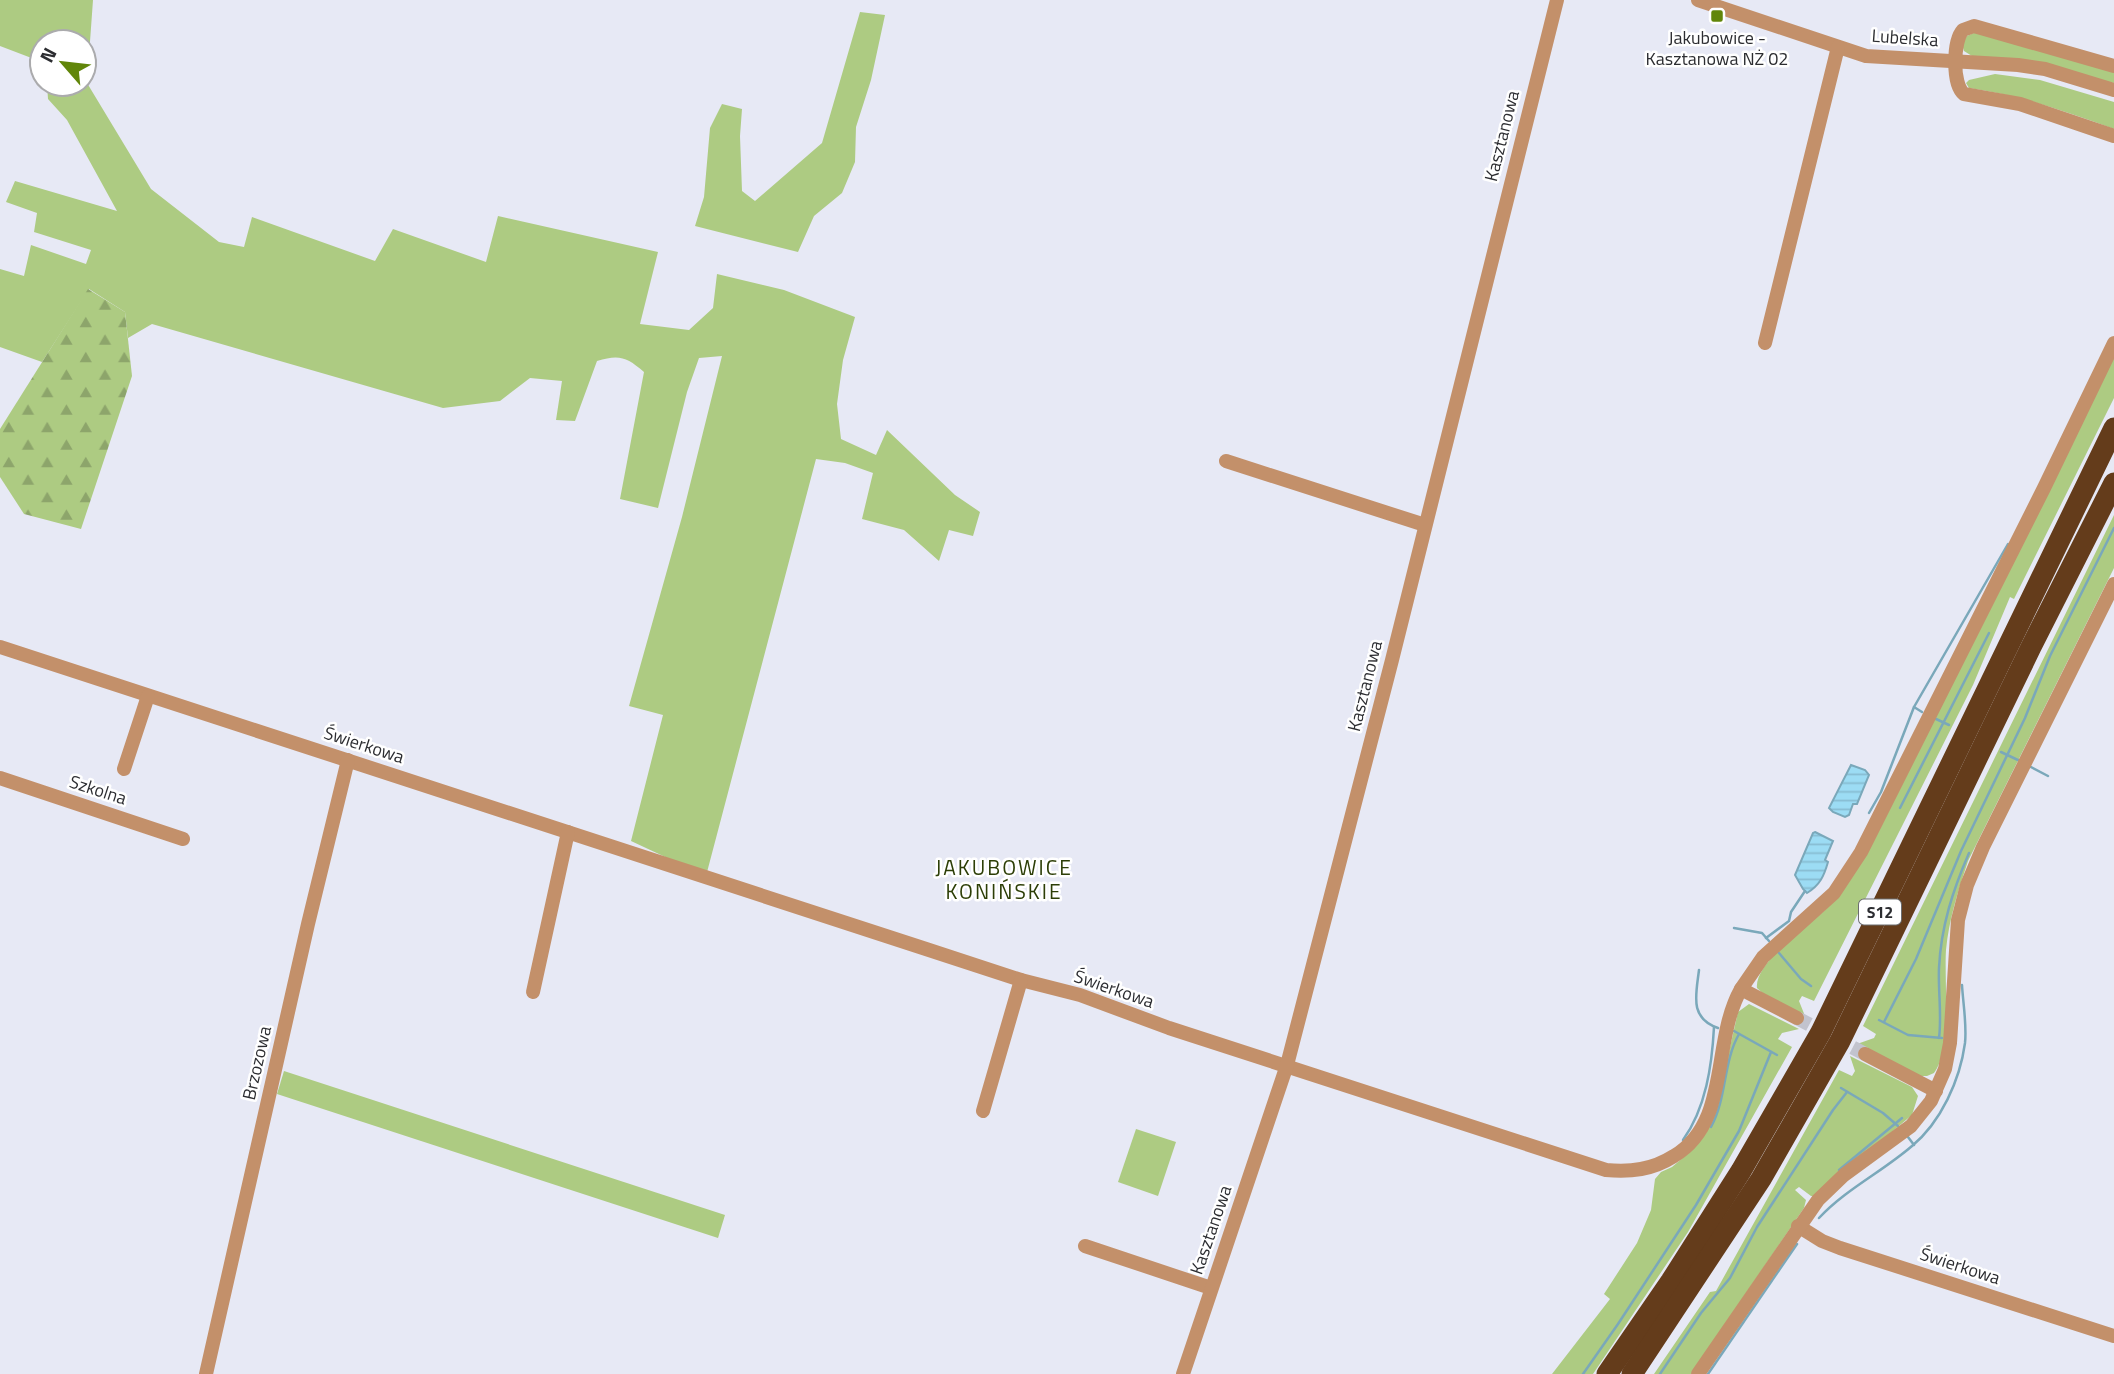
<svg xmlns="http://www.w3.org/2000/svg" width="2114" height="1374" viewBox="0 0 2114 1374" font-family="'Titillium Web',sans-serif">
  <defs>
    <pattern id="forest-firs" width="22" height="20" patternUnits="userSpaceOnUse" patternTransform="scale(1.75)"><rect width="22" height="20" fill="#adcb82"/><path d="M5 1l3.5 6h-7zM16 11l3.5 6h-7z" fill="#8da56b"/></pattern>
    <pattern id="water-rules" width="6" height="5" patternUnits="userSpaceOnUse" patternTransform="scale(1.75)"><rect width="6" height="5" fill="#9cdcf4"/><path d="M0 2.5h6" fill="none" stroke="#87bdd2"/></pattern>
  </defs>
  <rect width="100%" height="100%" fill="#e7e9f5"/>
  <!-- green -->
  <g fill="#adcb82">
    <path d="M0 0H93L87 83 151 189 219 242 244 247 252 217 375 261 393 229 486 262 498 216 658 252 640 324 689 330 713 308 717 274 784 290 855 317 843 360 837 404 841 439 876 455 887 430 955 495 980 512 973 536 949 530 939 561 904 530 862 519 873 473 845 463 816 459 706 876 631 841 663 715 629 706 682 517 722 356 699 358 687 392 658 508 620 499 644 372C627 357 619 354 597 361L575 421 556 420 562 381 530 378 500 401 443 408 152 324 128 338 125 312 89 289 42 362 0 347V269L24 276 31 245 86 264 91 250 34 232 37 213 6 202 15 181 117 211 67 120 48 99 47 84H84V42H42V62L0 46Z"/>
    <path d="M860 12 885 15 871 80 856 127 855 162 842 193 814 216 798 252 695 226 704 197 710 128 722 104 742 109 740 136 742 191 755 201 822 143Z"/>
    <path d="M1976 32 2114 70V83L1972 56 1964 51 1962 44 1967 36Z"/>
    <path d="M1995 74 2040 80 2114 102V129C2066 112 2020 95 1969 88L1966 83 1969 80Z"/>
    <path d="M2114 357V398L2014 599 2010 597 1973 685 1814 1001 1802 996 1799 1001 1805 1016 1768 998 1757 988C1754 963 1807 926 1825 910Z"/>
    <path d="M2114 515V568L1968 861C1958 891 1949 919 1946 950 1944 981 1952 1050 1934 1073L1927 1076H1918L1857 1044 1874 1038 1876 1034 1863 1026Z"/>
    <path d="M1749 1004 1799 1029 1782 1033 1778 1039 1792 1047 1688 1232 1593 1374H1552L1610 1299 1604 1294 1637 1243 1651 1210 1655 1179 1661 1172 1672 1167 1691 1151 1706 1133 1715 1113 1738 1012Z"/>
    <path d="M1850 1056 1912 1087 1918 1096 1912 1115 1815 1196H1811L1799 1187 1795 1190 1806 1200 1804 1208 1691 1374H1654L1710 1292 1716 1291 1839 1070 1852 1076 1855 1071Z"/>
    <path d="M284 1071 725 1215 718 1238 277 1094Z"/>
    <path d="M1136 1129 1176 1142 1158 1196 1118 1182Z"/>
  </g>
  <!-- forest -->
  <path fill="url(#forest-firs)" d="M88 289 125 312 132 376 81 529 24 514 0 477V429Z"/>
  <!-- water -->
  <g fill="url(#water-rules)" stroke="#7aa8ba" stroke-width="2">
    <path d="M1851 765 1865 770 1869 775 1857 804H1853L1849 815 1845 817 1833 812 1829 808Z"/>
    <path d="M1815 832 1833 841 1825 860 1828 862C1824 876 1820 885 1807 893L1803 889 1795 875 1813 833Z"/>
  </g>
  <g fill="none" stroke-linecap="round" stroke-linejoin="round">
    <!-- stream -->
    <g stroke="#7aa8ba" stroke-width="2.5">
      <path d="M1914 707 1922 712"/>
      <path d="M1936 719 1949 725"/>
      <path d="M2001 752 2020 761"/>
      <path d="M2029 766 2048 776"/>
      <path d="M1900 808 1989 633"/>
      <path d="M1869 813 1881 792 1914 707 2008 544"/>
      <path d="M1734 928 1762 933 1769 941"/>
      <path d="M1766 938 1789 921 1791 912 1805 891"/>
      <path d="M1779 953 1801 979 1811 986"/>
      <path d="M1699 970C1696 995 1689 1018 1718 1028"/>
      <path d="M1879 1020 1908 1035 1942 1038"/>
      <path d="M1884 1022 1916 959 1961 851 2025 718 2050 656 2114 528"/>
      <path d="M1734 1031 1777 1055"/>
      <path d="M1939 1038C1942 1015 1938 991 1939 968 1941 926 1953 890 1969 853"/>
      <path d="M1841 1088 1883 1113 1898 1126"/>
      <path d="M1711 1127C1727 1098 1723 1062 1739 1034"/>
      <path d="M1908 1137 1914 1145"/>
      <path d="M1683 1140C1706 1108 1712 1065 1714 1027"/>
      <path d="M1839 1170 1902 1118"/>
      <path d="M1819 1218C1846 1189 1882 1172 1912 1146 1941 1122 1960 1080 1965 1043 1967 1025 1963 1003 1962 985"/>
      <path d="M1583 1374 1618 1324 1696 1205 1739 1131 1771 1052"/>
      <path d="M1660 1374 1701 1313 1730 1278 1757 1227 1833 1110 1847 1092"/>
      <path d="M1708 1374 1797 1244"/>
    </g>
    <!-- minor-tunnel -->
    <path stroke="#c2c3ce" stroke-width="14" stroke-dasharray="14 7" stroke-linecap="butt" d="M1797 1018 1865 1054"/>
    <!-- minor -->
    <g stroke="#c3906a" stroke-width="14">
      <path d="M1698 0 1866 56 2018 65 2045 69 2114 90"/>
      <path d="M2114 66 1974 26 1963 30C1953 41 1952 84 1964 94L2020 104 2114 136"/>
      <path d="M1765 343 1838 47"/>
      <path d="M1226 461 1425 525"/>
      <path d="M0 647 926 949 1021 980 1080 995 1169 1028 1606 1170C1631 1172 1652 1170 1674 1156 1731 1122 1711 1042 1741 989L1797 1018"/>
      <path d="M124 769 148 696"/>
      <path d="M0 778 183 839"/>
      <path d="M1741 989 1763 957 1834 893 1861 852 2044 488 2114 343"/>
      <path d="M533 992 568 832"/>
      <path d="M1865 1054 1936 1091"/>
      <path d="M983 1111 1021 980"/>
      <path d="M1798 1226 1822 1241 1840 1248 2114 1336"/>
      <path d="M1085 1246 1211 1288"/>
      <path d="M206 1374 308 924 348 760"/>
      <path d="M1183 1374 1287 1065 1392 660 1557 0"/>
      <path d="M1698 1374 1818 1200 1844 1175 1911 1126 1931 1101 1945 1069 1950 1043 1958 920 1967 885 1983 847 2114 584"/>
    </g>
    <!-- highway -->
    <g stroke="#643c1b" stroke-width="21">
      <path d="M1607 1374 1671 1281 1741 1171 1821 1032 2114 428"/>
      <path d="M1632 1374 1761 1179 1840 1041 2031 647 2114 483"/>
    </g>
  </g>
  <!-- markers -->
  <rect fill="#61860a" stroke="#fff" stroke-width="2.5" x="1710" y="9" width="14" height="14" rx="3.5"/>
  <g text-anchor="middle" stroke-width="5" stroke-linejoin="round" paint-order="stroke">
    <!-- shield labels -->
    <rect fill="#fff" stroke="#6b6c6f" stroke-width="2" x="1859" y="899.5" width="42" height="25" rx="5"/>
    <g font-size="16" font-weight="bold" fill="#2c2d31">
      <text x="1880" y="918">S12</text>
    </g>
    <!-- poi labels -->
    <g font-size="18" fill="#2c2d31" stroke="#fff">
      <text x="1717" y="44">Jakubowice -<tspan x="1717" dy="21">Kasztanowa NŻ 02</tspan></text>
    </g>
    <!-- street labels -->
    <g font-size="18" fill="#2c2d31" stroke="#fff">
      <text transform="translate(1905 38) rotate(4)" y="6">Lubelska</text>
      <text transform="translate(1502 136) rotate(-76)" y="6">Kasztanowa</text>
      <text transform="translate(1365 686) rotate(-76)" y="6">Kasztanowa</text>
      <text transform="translate(364 745) rotate(18)" y="6">Świerkowa</text>
      <text transform="translate(98 790) rotate(18)" y="6">Szkolna</text>
      <text transform="translate(1114 989) rotate(19)" y="6">Świerkowa</text>
      <text transform="translate(257 1063) rotate(-77)" y="6">Brzozowa</text>
      <text transform="translate(1211 1230) rotate(-71)" y="6">Kasztanowa</text>
      <text transform="translate(1960 1266) rotate(18)" y="6">Świerkowa</text>
    </g>
    <!-- quarter labels -->
    <g font-size="21" letter-spacing="2" fill="#2c3e07" stroke="#fff">
      <text x="1004" y="875">JAKUBOWICE<tspan x="1004" dy="24">KONIŃSKIE</tspan></text>
    </g>
  </g>
  <!-- north arrow -->
  <g transform="translate(63 63) rotate(298)"><circle r="33" fill="#ffffff" stroke="#ababad" stroke-width="2"/>
  <path d="M0-5L12 26L0 18L-12 26Z" fill="#61860a"/>
  <text y="-10" font-size="19" font-weight="bold" text-anchor="middle" fill="#2c2d31">N</text>
  </g>
</svg>
